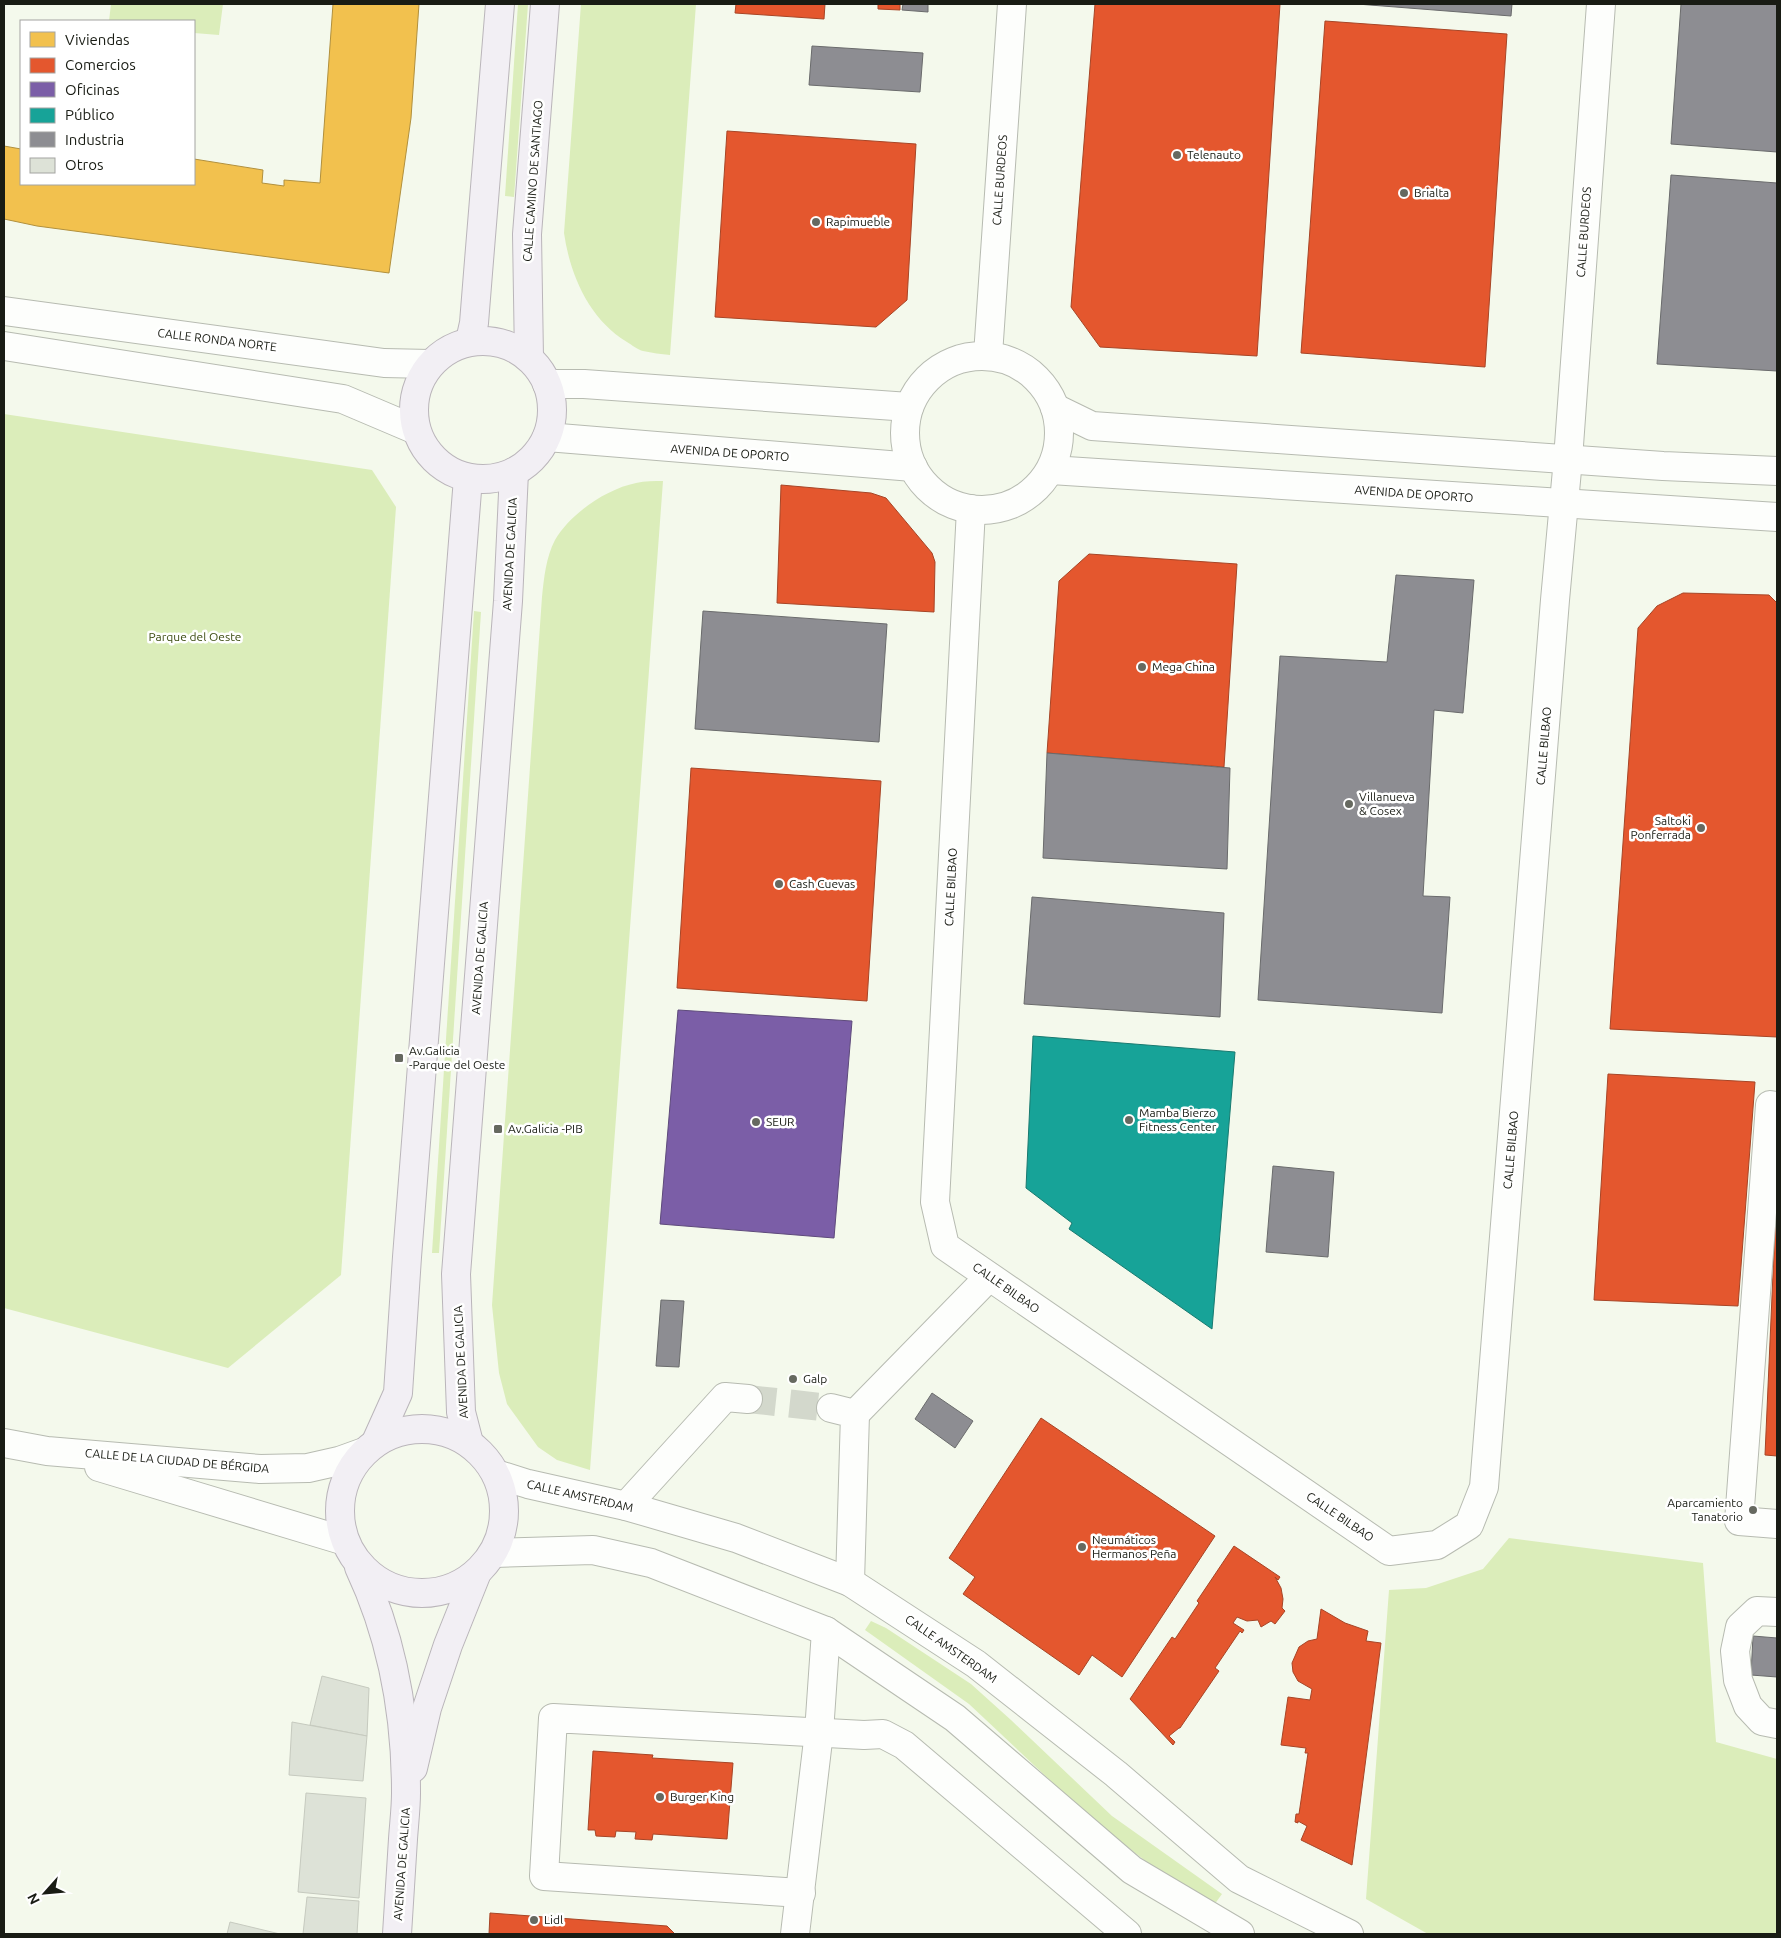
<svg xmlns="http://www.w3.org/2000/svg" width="1781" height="1938" viewBox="0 0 1781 1938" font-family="Ubuntu,sans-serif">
  <rect width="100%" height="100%" fill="#f4f9ec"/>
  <!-- green -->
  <g fill="#dbedba">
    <path d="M111 4H223L219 35 194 33V21H109Z"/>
    <path d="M518 4H528L514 197 505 196Z"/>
    <path d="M581 4H696L670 355C661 354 652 353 643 351 638 350 632 345 627 342 589 319 570 275 564 233Z"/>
    <path d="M4 414 372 470 396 507 341 1275 228 1368 4 1308Z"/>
    <path d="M663 481 590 1470 557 1460 538 1447 507 1404 499 1373 492 1305 542 597C544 578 546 557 555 540 570 514 606 489 636 483 645 481 654 481 663 481Z"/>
    <path d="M474 611 481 612 439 1253H432Z"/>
    <path d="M1509 1538 1703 1563 1716 1742 1777 1759V1934H1428L1366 1899 1389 1590 1426 1588 1483 1569Z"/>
    <path d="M871 1621 886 1628 971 1684 1011 1720 1112 1816 1222 1894 1214 1905 1162 1874 1106 1830 1071 1800 969 1704 865 1630Z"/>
  </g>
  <!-- homes -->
  <path fill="#f2c14e" stroke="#b1903d" d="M333 4H419L411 118 389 273 37 226 4 219V146L21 149V184H194V159L263 170 262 183 284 186V180L320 183Z"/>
  <!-- shops -->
  <g fill="#e4572e" stroke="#a74526">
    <path d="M736 4H825L824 19 735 13Z"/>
    <path d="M878 4H900V10L878 9Z"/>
    <path d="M1095 4H1280L1257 356 1100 347 1071 307Z"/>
    <path d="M1325 21 1507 34 1485 367 1301 353Z"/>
    <path d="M727 131 916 144 907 300 876 327 715 317Z"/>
    <path d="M781 485 871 493 886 498 932 553 935 562 934 612 777 603Z"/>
    <path d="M1089 554 1237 564 1224 767 1047 753 1059 581Z"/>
    <path d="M1683 593 1769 595 1777 603V1037L1610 1029 1638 628 1657 606Z"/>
    <path d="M691 768 881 781 867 1001 677 988Z"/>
    <path d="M1608 1074 1755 1082 1738 1306 1594 1300Z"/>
    <path d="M1777 1183V1456L1765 1455Z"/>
    <path d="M1041 1418 1215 1536 1122 1677 1092 1655 1079 1675 963 1594 975 1577 949 1558Z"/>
    <path d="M1234 1546 1280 1577 1278 1580 1275 1577 1281 1588 1283 1599 1282 1608 1285 1611 1275 1624 1271 1621 1261 1627 1258 1620 1247 1621 1237 1617 1233 1623 1244 1630 1242 1633 1240 1631 1215 1668 1219 1671 1180 1728H1179L1169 1736 1175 1742 1173 1745 1130 1699 1172 1637 1175 1639 1199 1603 1197 1601Z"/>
    <path d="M1321 1609 1345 1623 1368 1631 1366 1641 1381 1643 1352 1865 1301 1840 1307 1826 1298 1821V1823L1295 1822 1296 1814H1299L1308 1753H1305L1306 1748 1281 1745 1288 1697 1310 1700 1312 1689 1298 1681 1293 1672 1292 1663 1299 1647 1308 1641 1317 1639Z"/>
    <path d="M593 1751 653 1755 652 1758 733 1763 727 1839 653 1834 652 1840 635 1839 636 1832 616 1831 615 1837 596 1836 595 1830H588Z"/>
    <path d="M490 1913 667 1926 675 1934H489Z"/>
  </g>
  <!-- offices -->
  <path fill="#7b5ea7" stroke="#5e4a7b" d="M678 1010 852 1021 834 1238 660 1224Z"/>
  <!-- public -->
  <path fill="#17a398" stroke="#187a70" d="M1033 1036 1235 1052 1212 1329 1069 1229 1072 1223 1026 1188Z"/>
  <!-- industry -->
  <g fill="#8d8d92" stroke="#6a6b6c">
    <path d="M903 4H928V12L902 10Z"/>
    <path d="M1357 4H1512L1511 16Z"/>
    <path d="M1681 4H1777V152L1671 144Z"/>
    <path d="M812 46 923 53 920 92 809 85Z"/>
    <path d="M1671 175 1777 183V371L1657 364Z"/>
    <path d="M1396 575 1474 580 1463 713 1434 710 1423 896 1450 897 1442 1013 1258 1000 1280 656 1387 662Z"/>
    <path d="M703 611 887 624 879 742 695 729Z"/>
    <path d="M1047 753 1230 768 1227 869 1043 858Z"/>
    <path d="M1032 897 1224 913 1220 1017 1024 1004Z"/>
    <path d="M1273 1166 1334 1172 1328 1257 1266 1252Z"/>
    <path d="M661 1300 684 1301 679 1367 656 1366Z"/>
    <path d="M932 1393 973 1421 955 1448 915 1419Z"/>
    <path d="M1753 1636 1777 1638V1677L1751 1675Z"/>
  </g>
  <!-- building -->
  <g fill="#dde2d7" stroke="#c6cabf">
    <path d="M322 1676 369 1688 367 1736 310 1725Z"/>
    <path d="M292 1722 367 1736 363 1781 289 1775Z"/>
    <path d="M306 1793 366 1798 359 1898 298 1892Z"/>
    <path d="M307 1897 359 1901 357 1934H303Z"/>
    <path d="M230 1922 280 1934H227Z"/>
  </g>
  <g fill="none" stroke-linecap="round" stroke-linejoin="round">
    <!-- minor-tunnel -->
    <path stroke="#d3d8cc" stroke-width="28" stroke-dasharray="28 14" stroke-linecap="butt" d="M748 1399 831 1408"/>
    <!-- minor casing -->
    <g stroke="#b7bbb1" stroke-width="30">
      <g id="minor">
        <path d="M4 311 384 363 430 364"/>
        <path d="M4 346 343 399 416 430"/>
        <path d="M988 355 1012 4"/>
        <circle cx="982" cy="433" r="77"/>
        <path d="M547 384H584L909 407"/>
        <path d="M1055 408 1092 426 1663 466 1777 471"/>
        <path d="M547 437 913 467"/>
        <path d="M1051 470 1777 517"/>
        <path d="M971 509 935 1202 945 1246 1389 1551 1437 1545 1469 1525 1484 1487 1555 600 1568 459 1601 4"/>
        <path d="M1777 1106 1770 1105 1739 1521 1777 1524"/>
        <path d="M831 1408 855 1414 850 1582"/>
        <path d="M855 1414 989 1277"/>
        <path d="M4 1443 47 1451 260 1469 308 1468 339 1461 364 1452"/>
        <path d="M99 1467 345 1541"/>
        <path d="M496 1474 528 1484 626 1506 736 1538 850 1582 976 1664 1116 1774 1239 1879 1349 1934"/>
        <path d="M626 1506 725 1397 748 1399"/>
        <path d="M494 1553 593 1550 651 1563 826 1631 955 1718 1132 1870 1240 1934"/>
        <path d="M1777 1612 1757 1611 1740 1627 1735 1651 1738 1680 1748 1706 1762 1721 1777 1724"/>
        <path d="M801 1893 544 1876 553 1718 864 1735 883 1734 904 1745 1127 1934"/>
        <path d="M795 1934 819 1732 826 1631"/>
      </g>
    </g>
    <!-- major casing -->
    <g stroke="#bab5ba" stroke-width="30">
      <g id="major">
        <circle cx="483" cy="410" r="69"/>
        <path d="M470 341 474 323 478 273 500 4"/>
        <path d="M529 358 527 234 545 4"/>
        <circle cx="422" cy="1511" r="82"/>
        <path d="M376 1442 398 1393 407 1257 468 478"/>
        <path d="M469 1443 461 1412 456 1274 508 601 514 472"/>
        <path d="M359 1567C392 1637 406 1715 406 1793 406 1808 404 1824 403 1839 401 1871 399 1902 397 1934"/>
        <path d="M413 1768 427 1708 448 1645 476 1575"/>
      </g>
    </g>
    <!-- minor -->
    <use href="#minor" stroke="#fdfefc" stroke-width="28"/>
    <!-- major -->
    <use href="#major" stroke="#f2eff4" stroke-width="28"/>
  </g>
  <!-- markers -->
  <g fill="#666960" stroke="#fff" stroke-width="2">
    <circle cx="1177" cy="155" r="5"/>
    <circle cx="1404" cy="193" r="5"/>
    <circle cx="816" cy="222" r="5"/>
    <circle cx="1142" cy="667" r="5"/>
    <circle cx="1349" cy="804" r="5"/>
    <circle cx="1701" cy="828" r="5"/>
    <circle cx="779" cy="884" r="5"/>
    <rect x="394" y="1053" width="10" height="10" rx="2.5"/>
    <circle cx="1129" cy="1120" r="5"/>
    <circle cx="756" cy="1122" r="5"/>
    <rect x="493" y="1124" width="10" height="10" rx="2.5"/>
    <circle cx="793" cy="1379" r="5"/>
    <circle cx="1753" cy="1510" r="5"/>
    <circle cx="1082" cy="1547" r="5"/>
    <circle cx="660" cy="1797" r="5"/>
    <circle cx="534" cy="1920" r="5"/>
  </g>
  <g text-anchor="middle" stroke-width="5" stroke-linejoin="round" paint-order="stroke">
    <!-- poi labels -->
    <g font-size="12" fill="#191c14" stroke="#fff" text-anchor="start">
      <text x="1187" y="159">Telenauto</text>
      <text x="1414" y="197">Brialta</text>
      <text x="826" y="226">Rapimueble</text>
      <text x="1152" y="671">Mega China</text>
      <text x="1359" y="801">Villanueva<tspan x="1359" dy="14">&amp; Cosex</tspan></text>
      <text x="1691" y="825" text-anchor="end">Saltoki<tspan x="1691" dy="14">Ponferrada</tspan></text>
      <text x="789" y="888">Cash Cuevas</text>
      <text x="409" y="1055">Av.Galicia<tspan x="409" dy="14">-Parque del Oeste</tspan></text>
      <text x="1139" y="1117">Mamba Bierzo<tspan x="1139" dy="14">Fitness Center</tspan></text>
      <text x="766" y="1126">SEUR</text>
      <text x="508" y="1133">Av.Galicia -PIB</text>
      <text x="803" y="1383">Galp</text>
      <text x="1743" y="1507" text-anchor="end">Aparcamiento<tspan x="1743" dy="14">Tanatorio</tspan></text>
      <text x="1092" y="1544">Neumáticos<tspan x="1092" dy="14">Hermanos Peña</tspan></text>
      <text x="670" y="1801">Burger King</text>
      <text x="544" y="1924">Lidl</text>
    </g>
    <!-- street labels -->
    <g font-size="12" fill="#191c14" stroke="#fff">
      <text transform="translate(1000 180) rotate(-86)" y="4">CALLE BURDEOS</text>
      <text transform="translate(533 181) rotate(-86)" y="4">CALLE CAMINO DE SANTIAGO</text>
      <text transform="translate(1584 232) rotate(-86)" y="4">CALLE BURDEOS</text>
      <text transform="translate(217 340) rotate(7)" y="4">CALLE RONDA NORTE</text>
      <text transform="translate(730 453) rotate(4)" y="4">AVENIDA DE OPORTO</text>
      <text transform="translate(1414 494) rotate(4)" y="4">AVENIDA DE OPORTO</text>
      <text transform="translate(510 554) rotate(-87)" y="4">AVENIDA DE GALICIA</text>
      <text transform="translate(1544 746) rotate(-85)" y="4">CALLE BILBAO</text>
      <text transform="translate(951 887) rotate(-87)" y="4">CALLE BILBAO</text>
      <text transform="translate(480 958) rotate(-86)" y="4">AVENIDA DE GALICIA</text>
      <text transform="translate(1511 1150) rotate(-85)" y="4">CALLE BILBAO</text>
      <text transform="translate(1006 1288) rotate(35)" y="4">CALLE BILBAO</text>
      <text transform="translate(461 1362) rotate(-93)" y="4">AVENIDA DE GALICIA</text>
      <text transform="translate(177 1461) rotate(5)" y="4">CALLE DE LA CIUDAD DE BÉRGIDA</text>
      <text transform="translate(580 1496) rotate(13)" y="4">CALLE AMSTERDAM</text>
      <text transform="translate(1340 1517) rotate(34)" y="4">CALLE BILBAO</text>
      <text transform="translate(951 1649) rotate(35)" y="4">CALLE AMSTERDAM</text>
      <text transform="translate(402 1864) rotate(-86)" y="4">AVENIDA DE GALICIA</text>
    </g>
    <!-- park labels -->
    <g font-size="12" fill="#3a4a0f" stroke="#fff">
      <text x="195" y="641">Parque del Oeste</text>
    </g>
  </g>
  <!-- border -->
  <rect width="1781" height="1938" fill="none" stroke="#191c14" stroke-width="10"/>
  <!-- legend -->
  <rect x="20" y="20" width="175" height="165" fill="#ffffff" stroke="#a3a4a1"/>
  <rect x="30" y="32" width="25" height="15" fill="#f2c14e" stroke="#a3a4a1"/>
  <text x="65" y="45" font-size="15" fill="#191c14">Viviendas</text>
  <rect x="30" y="58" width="25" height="15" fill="#e4572e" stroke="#a3a4a1"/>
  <text x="65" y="70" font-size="15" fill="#191c14">Comercios</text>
  <rect x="30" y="82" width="25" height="15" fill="#7b5ea7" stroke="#a3a4a1"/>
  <text x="65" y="95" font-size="15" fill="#191c14">Oficinas</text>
  <rect x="30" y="108" width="25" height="15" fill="#17a398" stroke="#a3a4a1"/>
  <text x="65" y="120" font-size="15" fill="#191c14">Público</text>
  <rect x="30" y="132" width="25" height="15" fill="#8d8d92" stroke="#a3a4a1"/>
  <text x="65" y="145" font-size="15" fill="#191c14">Industria</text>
  <rect x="30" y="158" width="25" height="15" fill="#dde2d7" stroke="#a3a4a1"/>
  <text x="65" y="170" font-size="15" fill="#191c14">Otros</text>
  <!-- north arrow -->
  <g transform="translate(45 1893) rotate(243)" stroke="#ffffff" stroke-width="4" paint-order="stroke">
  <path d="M0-4L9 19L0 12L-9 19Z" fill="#191c14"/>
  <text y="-8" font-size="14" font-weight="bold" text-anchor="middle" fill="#191c14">N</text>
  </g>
</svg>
